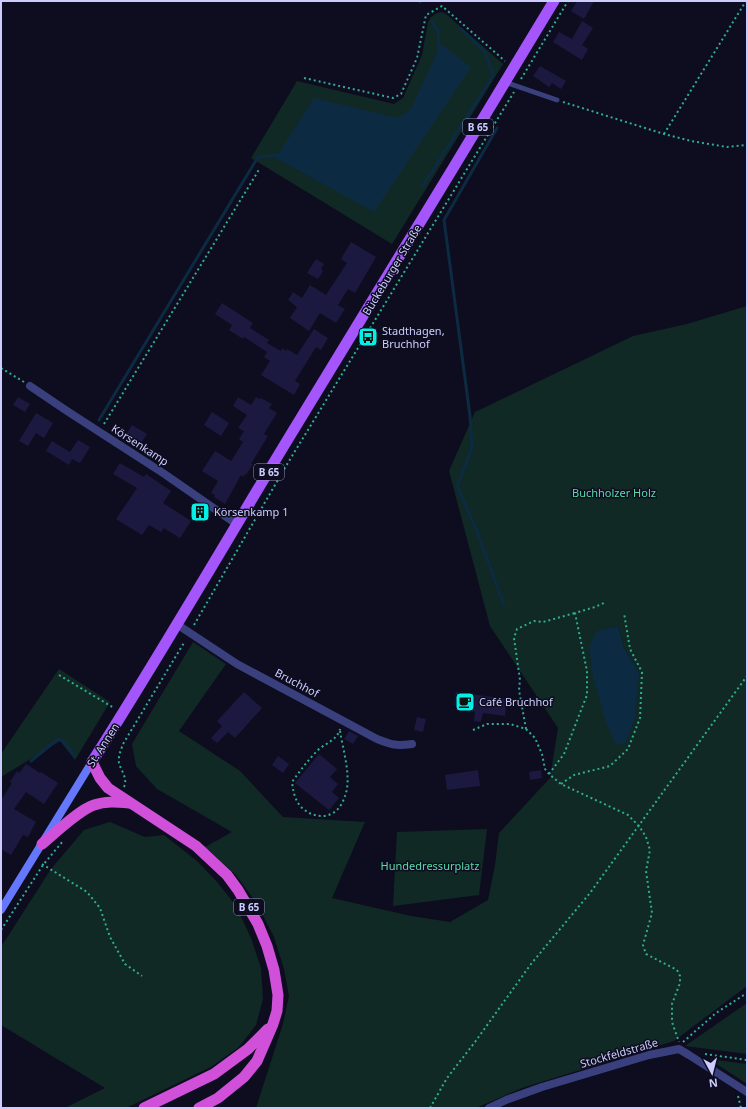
<svg xmlns="http://www.w3.org/2000/svg" width="748" height="1109" viewBox="0 0 748 1109" font-family="'Noto Sans',sans-serif">
  <rect width="100%" height="100%" fill="#0d0d1f"/>
  <!-- green -->
  <g fill="#102924" fill-rule="evenodd">
    <path d="M442 12 446 14 503 64 392 244 251 158 297 81 394 104 403 98 422 55 428 22 431 17 437 13Z"/>
    <path d="M747 306V986L674 1041 522 1088 476 1108H256L283 1024 289 996 284 969 274 937 257 904 236 875 205 847 232 832 157 789 136 766 132 744 193 642 226 664 179 731 240 771 283 817 365 822 332 898 411 916 450 922 488 900 495 865 499 833 550 778 558 728 490 626 449 471 475 412 633 336 687 324ZM618 626 624 648 639 672 593 676Z"/>
    <path d="M59 669 110 702 75 760 60 741 1 777V754Z"/>
    <path d="M110 822 145 837 164 835 197 861 218 883 236 906 251 938 261 968 263 999 256 1025 239 1047 211 1067 126 1108H65L105 1088 1 1025V947L51 869 84 830Z"/>
    <path d="M487 829 479 895 393 906 397 832Z"/>
    <path d="M747 1003V1054L685 1046Z"/>
    <path d="M709 1059 747 1064V1084Z"/>
  </g>
  <!-- water -->
  <g fill="#0d2a43">
    <path d="M441 44 471 67 374 212 276 158 314 98 397 118 411 109Z"/>
    <path d="M618 626 624 648 639 672 635 718 625 743 616 745 605 719 593 676 589 647 597 631Z"/>
  </g>
  <g fill="none" stroke-linecap="round" stroke-linejoin="round">
    <!-- stream -->
    <g stroke="#0d2a43" stroke-width="3">
      <path d="M420 1V2"/>
      <path d="M432 22 438 30 439 52"/>
      <path d="M497 128 444 220 470 416 472 448 457 486 477 531 504 605"/>
      <path d="M422 187 493 76 492 70 484 51 461 29"/>
      <path d="M99 420 258 157 281 155"/>
      <path d="M31 761 58 739 63 741 75 756"/>
    </g>
  </g>
  <!-- building -->
  <g fill="#1b193f">
    <path d="M577 1H594L584 19 571 11Z"/>
    <path d="M582 21 593 28 582 45 588 49 582 60 553 42 559 32 572 39Z"/>
    <path d="M540 66 566 81 561 89 552 83 549 87 533 76Z"/>
    <path d="M351 242 376 257 355 293 348 289 338 305 345 309 336 323 320 313 309 331 290 318 297 307 288 300 293 292 302 298 310 285 326 295 347 263 341 259Z"/>
    <path d="M316 259 324 264 321 269 323 271 318 279 307 273Z"/>
    <path d="M222 303 253 323 250 328 269 340 267 343 281 351 282 348 286 351 287 349 297 355 314 329 328 338 321 350 316 347 295 381 300 384 294 395 261 375 270 361 264 357 267 352 244 337 243 339 229 330 232 325 215 314Z"/>
    <path d="M18 397 30 404 25 412 13 405Z"/>
    <path d="M238 397 251 405 256 397 260 399 261 398 272 404 269 408 277 413 264 434 268 436 251 464H253L246 475 245 474 243 477 241 475 225 504 214 497 215 495 211 493 218 481 202 471 215 451 231 461 243 442 239 439 244 431 238 428 247 415 233 406Z"/>
    <path d="M212 412 229 423 221 436 204 425Z"/>
    <path d="M36 413 53 423 44 438 36 433 28 446 19 441Z"/>
    <path d="M132 425 147 434 140 445 125 436Z"/>
    <path d="M78 440 90 447 80 463 72 459 69 465 46 451 52 441 70 452Z"/>
    <path d="M120 463 144 477 146 474 171 491 163 503 191 521 180 538 164 528 161 532 149 525 142 535 116 519 137 488 113 474Z"/>
    <path d="M244 692 262 708 235 738 228 732 217 743 211 738 222 726 217 721Z"/>
    <path d="M456 692 507 699 505 716 483 713 481 722 474 721 475 712 466 711 467 707 454 705Z"/>
    <path d="M417 717 426 719 423 732 414 730Z"/>
    <path d="M349 731 358 736 353 744 344 739Z"/>
    <path d="M319 754 337 769 330 777 338 784 332 792 339 798 329 810 295 783Z"/>
    <path d="M278 756 289 764 283 773 272 765Z"/>
    <path d="M26 764 40 773 41 772 58 783 44 804 26 792 14 809 36 822 28 837 23 835 11 855 1 849V800L12 783 10 782 17 771 19 773Z"/>
    <path d="M478 770 480 786 447 790 445 775Z"/>
    <path d="M541 770 542 778 530 780 529 772Z"/>
  </g>
  <g fill="none" stroke-linecap="round" stroke-linejoin="round">
    <!-- path -->
    <g stroke="#30ad93" stroke-width="2" stroke-dasharray="2 3" stroke-linecap="butt">
      <path d="M304 78 393 98 401 94 417 58 426 15 442 6 505 61"/>
      <path d="M521 79 568 1"/>
      <path d="M563 102 664 134 691 141 727 147 747 145"/>
      <path d="M664 134 746 1"/>
      <path d="M1 368 24 382"/>
      <path d="M104 424 260 168"/>
      <path d="M194 625 286 466 514 92"/>
      <path d="M59 675 114 708"/>
      <path d="M526 729 519 690 520 680 514 638 517 629 534 621 543 622 575 613"/>
      <path d="M473 730 487 724H510L526 729 535 738 542 754 545 769 549 774 561 784 628 815 639 826 646 837 650 850 646 871 652 913 643 945 646 954 677 970 680 976V983L672 1004V1022L679 1042"/>
      <path d="M340 731C343 750 352 778 345 796 343 802 339 810 333 813 321 820 305 814 298 803 294 796 293 790 292 782 300 771 308 760 318 750 326 743 337 740 340 729"/>
      <path d="M549 774 564 754 587 695V671L575 613 595 607 604 603"/>
      <path d="M561 784 574 775 610 766 628 749 640 718 642 672 630 649 624 613"/>
      <path d="M124 787C128 778 121 771 119 763 118 756 121 750 123 744L185 641"/>
      <path d="M42 864 87 892 100 908 110 937 125 964 142 976"/>
      <path d="M1 930 43 865 63 841"/>
      <path d="M683 1042 716 1013 747 993"/>
      <path d="M705 1054 747 1060"/>
      <path d="M738 1096 741 1108"/>
      <path d="M430 1108 447 1078 475 1042 531 964 590 893 747 676"/>
    </g>
    <!-- service -->
    <path stroke="#39407d" stroke-width="5" d="M505 82 557 100"/>
    <!-- minor -->
    <g stroke="#39407d" stroke-width="8">
      <path d="M30 386 67 411 163 473 238 525"/>
      <path d="M178 625 237 664 377 739C392 745 396 746 412 744"/>
      <path d="M489 1108 506 1100 542 1087 649 1055 679 1049 689 1055 747 1092"/>
    </g>
    <!-- secondary -->
    <path stroke="#6578fc" stroke-width="8" d="M1 910 92 762"/>
    <!-- primary -->
    <path stroke="#a455fb" stroke-width="11" d="M92 762C159 657 221 550 285 444 375 297 465 149 554 1"/>
    <!-- trunk -->
    <g stroke="#d050da" stroke-width="11">
      <path d="M92 762 100 778 108 788 196 846 227 875 238 890 258 924 267 946 274 970 278 995 277 1011 273 1024 257 1061 244 1077 218 1098 199 1108"/>
      <path d="M42 844C55 833 79 810 94 805 105 801 117 802 129 803"/>
      <path d="M144 1108 214 1074 248 1049 268 1029"/>
    </g>
  </g>
  <!-- icons -->
  <defs>
    <g id="bus-square" transform="scale(1)"><rect x="-9" y="-9" width="18" height="18" rx="4" fill="#05f0e5" stroke="#0d0d1f"/><path d="M-5-6H5V4H4V6H2V4H-2V6H-4V4H-5ZM-3.5-4V0h7V-4ZM-3.5 1.2v1.5H-2V1.2ZM2 1.2v1.5H3.5V1.2Z" fill="#111"/></g>
    <g id="building-square" transform="scale(1)"><rect x="-9" y="-9" width="18" height="18" rx="4" fill="#05f0e5" stroke="#0d0d1f"/><path d="M-4-6H4V6H1V3H-1V6H-4ZM-2.5-4.3h1.7v1.8h-1.7ZM.8-4.3h1.7v1.8H.8ZM-2.5-1h1.7V.8h-1.7ZM.8-1h1.7V.8H.8Z" fill="#111"/></g>
    <g id="cafe-square" transform="scale(1)"><rect x="-9" y="-9" width="18" height="18" rx="4" fill="#05f0e5" stroke="#0d0d1f"/><path d="M-5.5-4.5H6V0H3Q3 3.5 0 3.5H-2.5Q-5.5 3.5-5.5 0ZM3-3.2v2h1.7v-2ZM-6 4.5H4V6H-6Z" fill="#111"/></g>
  </defs>
  <g fill-rule="evenodd">
    <use href="#bus-square" x="368" y="337"/>
    <use href="#building-square" x="200" y="512"/>
    <use href="#cafe-square" x="465" y="702"/>
  </g>
  <g text-anchor="middle" stroke-width="3" stroke-linejoin="round" paint-order="stroke">
    <!-- shield labels -->
    <g fill="#0d0d1f" stroke="#9393bb" stroke-width="1">
      <rect x="463" y="119" width="30" height="16" rx="3"/>
      <rect x="254" y="464" width="30" height="16" rx="3"/>
      <rect x="234" y="899" width="30" height="16" rx="3"/>
    </g>
    <g font-size="10" font-weight="bold" fill="#cccdfe">
      <text x="478" y="131">B 65</text>
      <text x="269" y="476">B 65</text>
      <text x="249" y="911">B 65</text>
    </g>
    <!-- street labels -->
    <g font-size="11" fill="#cccdfe" stroke="#0d0d1f">
      <text transform="translate(392 270) rotate(-59)" y="4">Bückeburger Straße</text>
      <text transform="translate(140 445) rotate(33)" y="4">Körsenkamp</text>
      <text transform="translate(297 683) rotate(28)" y="4">Bruchhof</text>
      <text transform="translate(103 745) rotate(-57)" y="4">St. Annen</text>
      <text transform="translate(619 1053) rotate(-16)" y="4">Stockfeldstraße</text>
    </g>
    <!-- poi labels -->
    <g font-size="11" fill="#cccdfe" stroke="#0d0d1f" text-anchor="start">
      <text x="382" y="335">Stadthagen,<tspan x="382" dy="13">Bruchhof</tspan></text>
      <text x="214" y="516">Körsenkamp 1</text>
      <text x="479" y="706">Café Bruchhof</text>
    </g>
    <!-- park labels -->
    <g font-size="11" fill="#5adba8" stroke="#0d0d1f">
      <text x="614" y="497">Buchholzer Holz</text>
      <text x="430" y="870">Hundedressurplatz</text>
    </g>
  </g>
  <!-- border -->
  <rect width="748" height="1109" fill="none" stroke="#cccdfe" stroke-width="4"/>
  <!-- north arrow -->
  <g transform="translate(712 1073) rotate(173)" stroke="#0d0d1f" stroke-width="3" paint-order="stroke">
  <path d="M0-3L7 15L0 10L-7 15Z" fill="#cccdfe"/>
  <text y="-6" font-size="11" font-weight="bold" text-anchor="middle" fill="#cccdfe">N</text>
  </g>
</svg>
